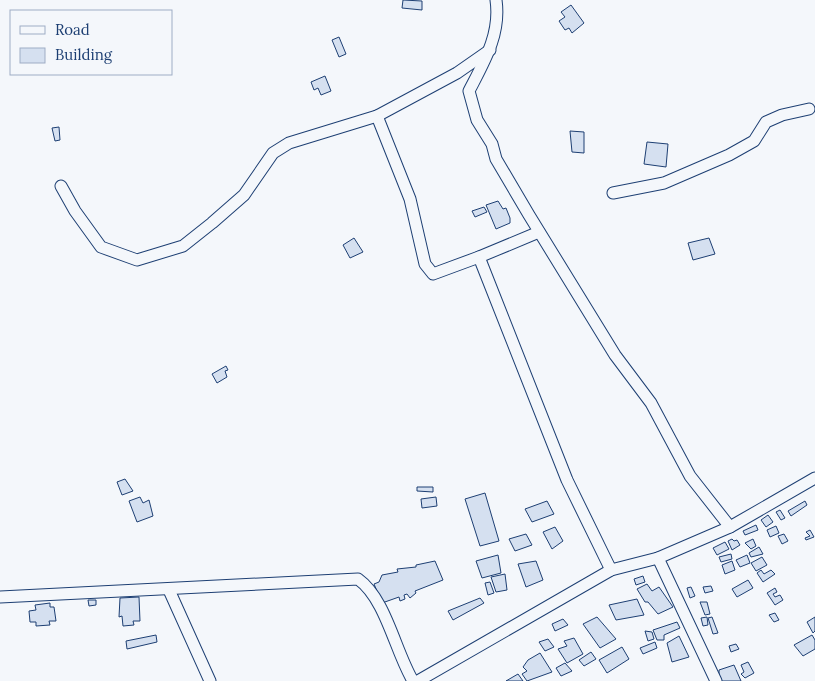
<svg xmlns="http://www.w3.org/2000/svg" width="815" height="681" viewBox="0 0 815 681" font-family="Lora,serif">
  <rect width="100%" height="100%" fill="#f4f7fb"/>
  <!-- building -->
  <g fill="#d5e0f0" stroke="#1d3f73">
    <path d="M403 0 422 1V10L402 8Z"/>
    <path d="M571 5 584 23 572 33 569 28 565 30 559 21 565 17 561 12Z"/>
    <path d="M339 37 346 54 339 57 332 40Z"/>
    <path d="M325 76 331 91 321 95 318 88 314 90 311 82Z"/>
    <path d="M59 127 60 140 55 141 52 128Z"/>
    <path d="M570 131 584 132V153L572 152Z"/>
    <path d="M647 142 668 144 666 167 644 164Z"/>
    <path d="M498 201 503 209 506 208 510 218V223L496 229 486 205Z"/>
    <path d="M484 207 487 212 475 217 472 211Z"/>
    <path d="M354 238 363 252 350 258 343 245Z"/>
    <path d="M709 238 715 254 693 260 688 243Z"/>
    <path d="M226 366 228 370 225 371 227 377 217 383 212 374Z"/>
    <path d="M125 479 133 491 122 495 117 482Z"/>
    <path d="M417 487H433V492L417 491Z"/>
    <path d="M485 493 499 541 480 546 465 499Z"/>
    <path d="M140 497 143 503 149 500 153 516 137 522 129 501Z"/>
    <path d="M436 497 437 506 422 508 421 499Z"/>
    <path d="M547 501 554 514 532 522 525 509Z"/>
    <path d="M805 501 807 505 791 516 788 511Z"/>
    <path d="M780 510 785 518 781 520 776 512Z"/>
    <path d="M768 515 773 522 766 527 761 520Z"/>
    <path d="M756 525 758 530 745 535 743 531Z"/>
    <path d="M776 526 779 533 770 537 767 530Z"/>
    <path d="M555 527 563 541 552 549 543 532Z"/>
    <path d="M810 530 814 537 806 540 805 538 810 536 806 532Z"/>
    <path d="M526 534 532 545 515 551 509 539Z"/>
    <path d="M784 534 788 541 782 544 778 536Z"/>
    <path d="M732 539 734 541 737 540 740 545 732 550 728 541Z"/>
    <path d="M753 539 756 546 751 549 745 543Z"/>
    <path d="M725 542 729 549 717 555 713 548Z"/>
    <path d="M759 547 763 554 751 557 749 553Z"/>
    <path d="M731 554 732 559 721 562 719 557Z"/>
    <path d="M498 555 501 573 482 578 476 561Z"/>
    <path d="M747 555 750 563 740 567 736 560Z"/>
    <path d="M762 557 767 565 756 571 751 563Z"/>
    <path d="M435 561 443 580 415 591 416 593 410 598 407 594 404 595 405 599 400 601 399 597 382 603 374 584 379 582 382 575 398 572 397 569 416 567V565Z"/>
    <path d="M536 561 543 580 526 587 518 564Z"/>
    <path d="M732 561 735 570 725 574 722 565Z"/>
    <path d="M761 570 764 574 771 570 775 574 763 582 757 573Z"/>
    <path d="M505 574 507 590 496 592 491 577Z"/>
    <path d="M643 576 645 582 636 585 634 579Z"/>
    <path d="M748 580 753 588 737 597 732 589Z"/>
    <path d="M490 582 494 593 488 595 485 583Z"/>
    <path d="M647 584 652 591 659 587 673 607 658 614 648 602H645L637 589Z"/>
    <path d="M711 586 713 591 705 593 703 587Z"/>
    <path d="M691 587 695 596 690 598 687 588Z"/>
    <path d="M775 588 777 592 773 594 775 597 780 595 783 600 775 605 767 593Z"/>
    <path d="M139 597 140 621H133L134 625 123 626 122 616 119 617 120 598Z"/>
    <path d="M480 598 484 603 453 620 448 611Z"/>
    <path d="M637 599 644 615 616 620 609 605Z"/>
    <path d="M88 600H96V605L89 606Z"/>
    <path d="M700 602H707L710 614 705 615Z"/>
    <path d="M50 603V607H54L56 621H49L50 625 36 626V622H30L29 611 36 610 35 605Z"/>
    <path d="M775 613 779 620 774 622 769 615Z"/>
    <path d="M597 617 616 639 600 648 583 624Z"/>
    <path d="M707 617 708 625 703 626 701 618Z"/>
    <path d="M712 617 718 633 713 634 708 618Z"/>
    <path d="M815 617V631L813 633 807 622Z"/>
    <path d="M563 619 568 625 555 631 552 624Z"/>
    <path d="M677 622 680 628 664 635V640H657L653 630Z"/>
    <path d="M645 631 652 632 654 639 648 641Z"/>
    <path d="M156 635 157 642 127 649 126 641Z"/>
    <path d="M812 635 815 640V649L803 656 794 645Z"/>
    <path d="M679 636 689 657 672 662 667 643Z"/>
    <path d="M574 638 583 654 567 663 558 649 567 646 564 641Z"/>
    <path d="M548 639 554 647 545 651 539 642Z"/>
    <path d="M655 642 657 648 643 654 640 648Z"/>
    <path d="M736 644 739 649 731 652 729 646Z"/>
    <path d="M622 647 629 659 607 673 599 660Z"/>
    <path d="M591 652 596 659 584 666 579 660Z"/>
    <path d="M540 653 552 672 527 681 522 674 527 671 523 667 528 660Z"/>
    <path d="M748 662 754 673 745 678 741 674 744 672 741 665Z"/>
    <path d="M565 663 572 671 561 676 556 668Z"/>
    <path d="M734 665 741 681H719V670Z"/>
    <path d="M518 674 523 681H506Z"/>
  </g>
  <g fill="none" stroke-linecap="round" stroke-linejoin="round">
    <!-- minor casing -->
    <g stroke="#1d3f73" stroke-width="13">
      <g id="minor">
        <path d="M496 0C501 34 484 62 469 91L477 120 492 144 496 159 529 215 615 355 651 403 690 476 730 527"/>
        <path d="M490 50 457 73 377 116 410 199 425 264 433 274 479 257 567 480 611 570"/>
        <path d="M61 186 75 211 101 247 137 260 183 246 212 223 244 195 273 153 289 143 377 116"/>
        <path d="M613 193 664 183 729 155 754 141 766 122 782 115 809 109"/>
        <path d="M479 257 539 232"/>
        <path d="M658 558 716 681"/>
        <path d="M169 590 210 681"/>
        <path d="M0 597 358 579C386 599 395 651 413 681"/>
        <path d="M418 681 611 570 658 558 730 527 815 478"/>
      </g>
    </g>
    <!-- minor -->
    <use href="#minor" stroke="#f4f7fb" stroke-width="11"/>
  </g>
  <!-- legend -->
  <rect x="10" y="10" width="162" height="65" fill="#f4f7fb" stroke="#9eadc5"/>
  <rect x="20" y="26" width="25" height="8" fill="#f4f7fb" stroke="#9eadc5"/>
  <text x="55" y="35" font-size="15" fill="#1d3f73">Road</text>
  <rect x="20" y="48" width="25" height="15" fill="#d5e0f0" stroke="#9eadc5"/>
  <text x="55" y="60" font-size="15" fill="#1d3f73">Building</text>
</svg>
